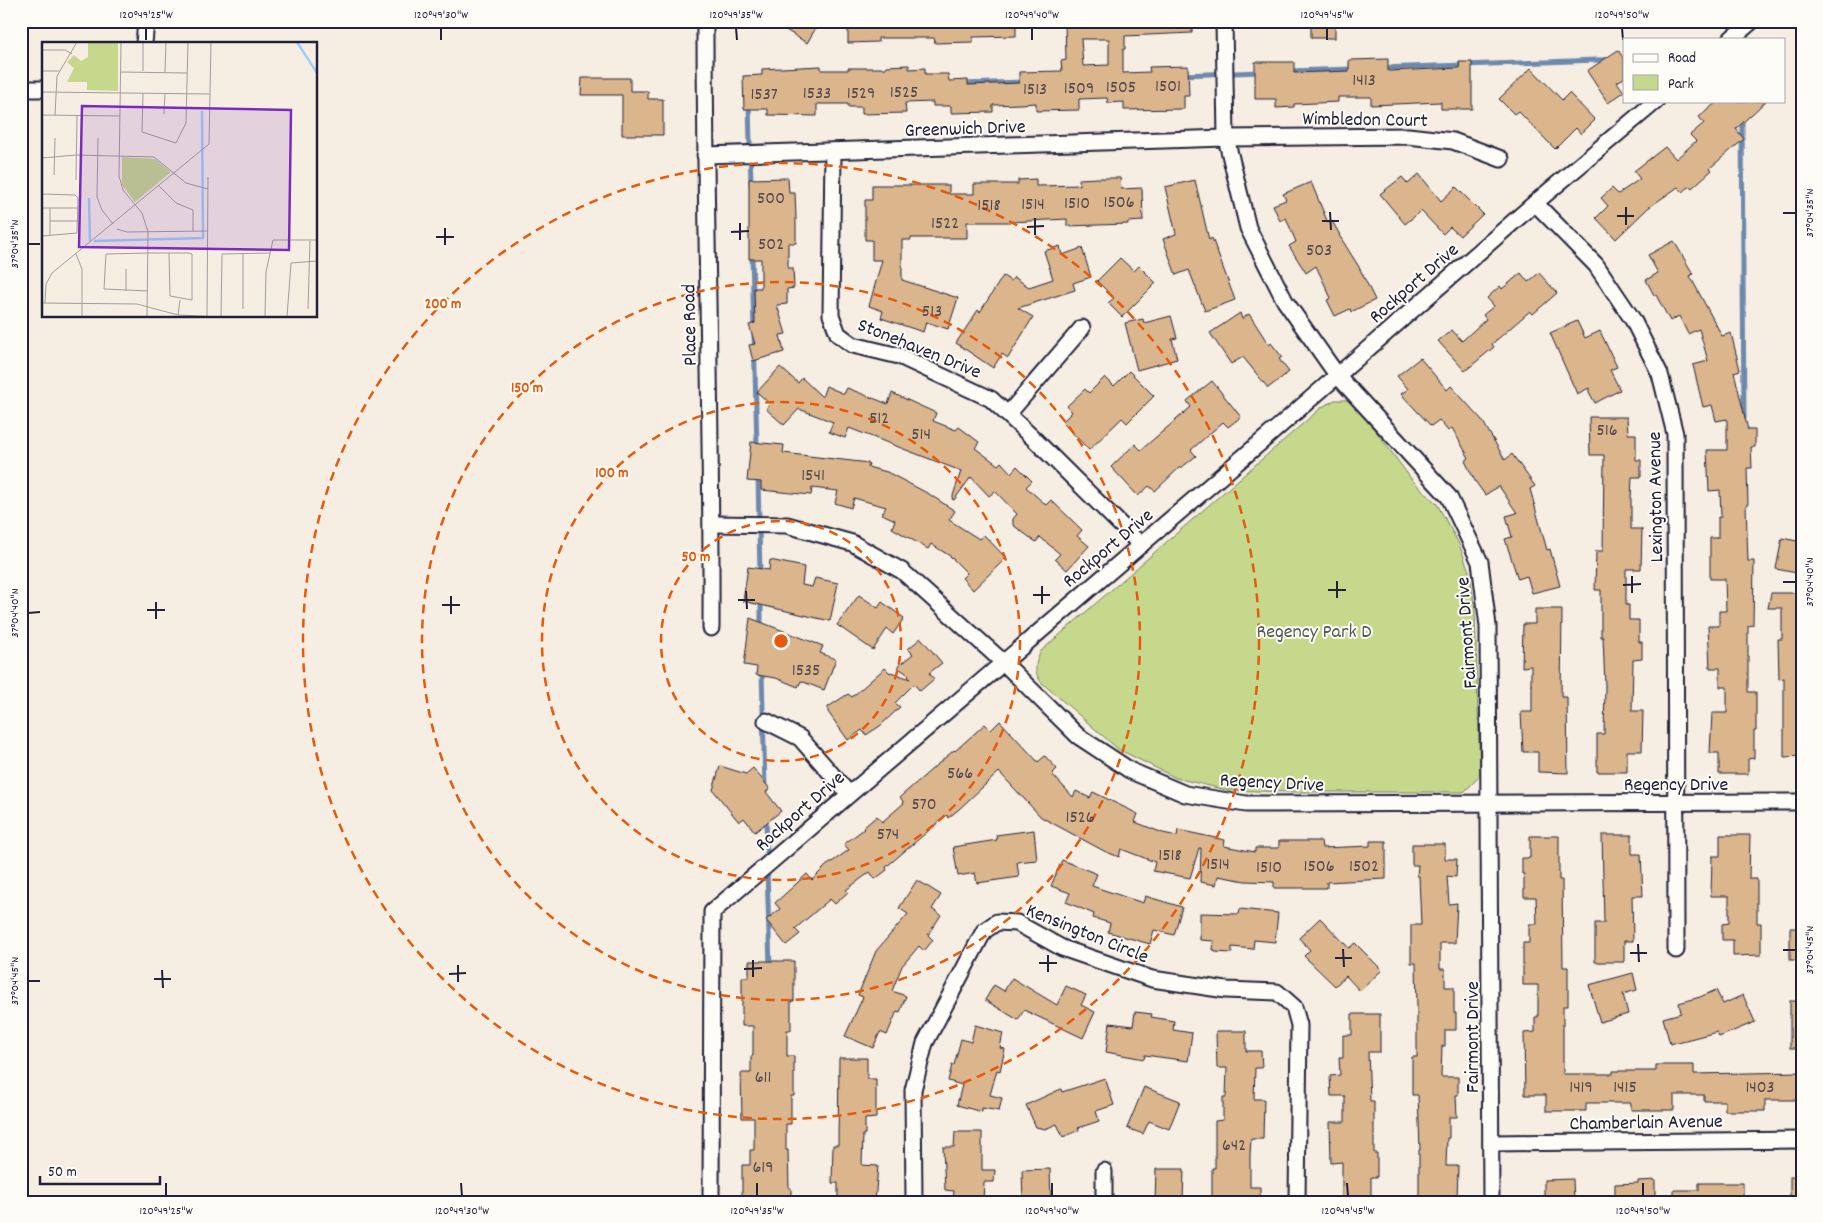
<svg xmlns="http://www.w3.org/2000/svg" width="1823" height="1223" viewBox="0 0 1823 1223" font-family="Dekko,sans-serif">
  <rect width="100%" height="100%" fill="#f6eee2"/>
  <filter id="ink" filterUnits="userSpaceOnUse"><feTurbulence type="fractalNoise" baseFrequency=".02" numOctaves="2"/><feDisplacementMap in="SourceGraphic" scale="10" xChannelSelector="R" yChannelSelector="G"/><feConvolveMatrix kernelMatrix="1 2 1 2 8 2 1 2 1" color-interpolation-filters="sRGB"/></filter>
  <g filter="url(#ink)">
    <!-- green -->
    <path fill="#c6d88c" stroke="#747d64" d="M1335 400H1347L1356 404 1412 480 1437 504 1459 544 1470 574 1475 610 1480 776 1464 792H1288L1226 790 1176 778 1118 749 1042 683C1033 672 1035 664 1041 651L1322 407Z"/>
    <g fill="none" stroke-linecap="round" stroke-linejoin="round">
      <!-- stream -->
      <g stroke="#6e89ae" stroke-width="5">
        <path d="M1382 68 1624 59"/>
        <path d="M1287 71 1354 69"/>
        <path d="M1182 75 1261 72"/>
        <path d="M963 84 1024 82"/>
        <path d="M749 104 751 185"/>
        <path d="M1742 117 1744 418"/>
        <path d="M752 254 757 448"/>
        <path d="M758 476 760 575"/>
        <path d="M761 599V628"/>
        <path d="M762 671 765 788"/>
        <path d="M766 816 767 860"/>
        <path d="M767 869 770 968"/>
      </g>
    </g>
    <!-- building -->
    <g fill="#dbb58c" stroke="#22223b" fill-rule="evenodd">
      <path d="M771 21H820L807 43Z"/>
      <path d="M848 21H1016V36L973 37V42L935 43 934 38H878V42L848 43Z"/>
      <path d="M1065 21H1192V33L1125 36V49H1123V73L1150 72 1149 67 1188 66 1189 96H1184V109L1124 110V102L1108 103 1107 98 1079 99V110L1036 111V103L1020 104 993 105V112L951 113V106H933V102L905 103 906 113 862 114V107H848V104H817V116L768 115V109H744L743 76 762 75V69L821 66V70H848V68H886V66L909 65V69L925 68V74H948L949 81 968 80V85L1019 83V72L1062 71 1061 61 1066 60ZM1081 39H1109V65L1083 66Z"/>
      <rect x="1311" y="21" width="24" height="17"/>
      <path d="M1618 50 1624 59V78L1617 82 1624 92 1608 103 1587 71Z"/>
      <path d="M1388 59V71L1460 68 1459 62H1472V109H1441V102L1371 105V97H1338V102L1294 104V107L1276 108V99H1255V62H1294V73L1349 71V60Z"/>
      <path d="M1531 68 1562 100 1569 93 1595 120 1581 134 1576 128 1555 149 1518 111 1514 114 1499 99Z"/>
      <path d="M582 78H630V91H648V99H663V135H622V95H581Z"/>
      <path d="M1718 101H1766L1736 129 1744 139 1710 168 1712 170 1692 188 1690 186 1683 192 1678 187 1648 208 1616 239 1596 218 1608 206 1601 198 1612 188 1618 194 1640 179 1634 171 1665 147 1676 159 1696 141 1690 135 1704 123 1699 117Z"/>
      <path d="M1419 174 1441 201 1456 187 1483 214 1460 236 1450 227 1443 234 1421 211 1405 224 1380 194 1402 177 1408 184Z"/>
      <path d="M788 178 789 193H795L796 218V243H788V268H793L794 288 787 289V304L777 305 786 334 780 335 784 352 753 361 749 345 755 344 749 325 755 323 754 288H761V259H749V179Z"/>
      <path d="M1098 178H1120L1121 189 1142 188 1143 221 1128 222V224L1067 226V219L1010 222H967V238H911V240H902V280L958 298 948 329 926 322 923 332 881 318 883 311 869 306 882 260H872V240H865V200H872V185H949V194H974V184H1018V180L1036 179V186L1080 185 1079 179Z"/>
      <path d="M1195 180 1209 240 1212 238 1235 300 1205 311 1189 270 1176 275 1163 239 1176 234 1165 187Z"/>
      <path d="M1311 182 1328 223 1332 221 1340 235H1339L1359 267 1375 300 1351 312 1350 309 1335 316 1327 300 1331 298 1316 266 1306 273 1289 246 1296 242 1286 218 1280 221 1273 205 1286 200 1283 194Z"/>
      <path d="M1674 241 1693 274 1690 276 1722 336 1731 333 1740 370 1734 372 1748 430H1755V447H1751L1752 468H1747L1748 505H1746L1748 561H1754L1753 625 1748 626V692H1756V731H1754V758L1748 759V774H1719V753H1710L1712 713H1727V687H1720V668H1710L1708 626H1719V611H1726L1725 579H1710V538H1718V517H1721L1720 490 1709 491 1707 450H1727V419L1716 421 1712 405 1703 407 1693 365 1708 361 1699 329 1688 334 1679 316 1670 321 1656 295H1654L1646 280 1658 273 1648 255Z"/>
      <path d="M1060 246 1062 255 1082 248 1091 277 1073 283 1075 290 1018 308 1033 317 1008 358 1002 354 993 368 956 343 978 310 980 312 1003 276 1011 281 1014 277 1029 287 1053 279 1044 251Z"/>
      <path d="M1120 258 1134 271 1139 266 1156 283 1122 317 1108 303 1114 298 1097 281Z"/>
      <path d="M1521 273 1528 282 1539 273 1557 293 1533 314 1530 311 1492 344 1494 347 1465 371 1438 341 1452 330 1462 341 1486 319 1483 315 1494 306 1487 298 1500 286 1502 289Z"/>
      <path d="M1240 313 1242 319 1249 314 1269 345 1271 343 1282 357 1279 359 1289 372 1268 388 1243 357 1231 364 1210 333Z"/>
      <path d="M1171 316 1177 338 1172 339 1177 359 1137 370 1125 323 1143 319 1144 323Z"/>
      <path d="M1577 321 1585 338 1600 331 1617 367 1610 370 1620 390 1595 403 1589 392V388L1577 394 1550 333Z"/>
      <path d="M1420 358 1447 390 1451 386 1482 420 1505 460 1512 454 1535 486 1530 489 1547 550 1550 549 1560 586 1532 593 1527 576 1518 579 1505 539 1512 537 1506 516 1517 513 1499 486 1485 495 1475 481 1465 461 1469 458 1452 428 1448 431 1439 420 1431 426 1401 394 1408 389 1397 376Z"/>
      <path d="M780 367 798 383 802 378 822 397 826 386 844 394 847 388 888 404 892 393 936 413 933 421 956 430 959 427 979 442 975 448 998 465 1001 462 1011 473 1017 466 1032 481 1026 487 1046 505 1051 500 1082 530 1077 536 1089 546 1067 570 1055 559 1060 554 1040 537 1036 542 1013 525V519L1017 514 995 491 989 496 971 477 954 500 952 499 961 471 849 428 845 438 829 432 833 422 799 409 784 425 766 409 770 404 757 392Z"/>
      <path d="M1129 371 1154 396 1127 423 1122 418 1089 450 1062 422 1072 412 1067 406 1085 389 1089 393 1105 377 1114 386Z"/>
      <path d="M1212 381 1241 417 1228 427 1223 422 1191 450 1196 456 1181 468 1180 467 1155 491 1149 486 1138 496 1111 467 1135 444 1141 450 1191 407 1187 401Z"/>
      <path d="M1589 417H1627L1628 434H1636V460H1641V477H1632L1631 499V529H1642L1641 569H1626V605H1629V620H1639V642H1642V659L1633 660 1632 711H1643L1642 751H1627V772H1597V734H1604L1605 686 1603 637H1601V590H1595L1596 551H1603L1604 455H1590Z"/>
      <path d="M751 442 784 445 783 453 869 463 868 467 887 472 929 494 955 511 949 520 979 539 984 535 1006 558 973 590 962 578 967 573 950 556 931 544 928 549 892 528 895 520 882 514 886 507 854 498 851 508 835 503 838 491 812 488 811 495 761 490V482L747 481Z"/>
      <path d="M1782 538 1802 542V574L1776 569Z"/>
      <path d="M770 560 804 567 802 585 812 587 815 578 838 583 830 621 743 601 748 567 769 570Z"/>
      <path d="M1771 593H1802V756L1784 757V678L1779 679 1778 639H1782V608H1768Z"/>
      <path d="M859 595 878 608 882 602 904 618 893 634 887 629 873 650 837 625Z"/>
      <path d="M1535 609H1562L1561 697H1567L1568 773 1538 772V752H1523L1521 712H1532V685H1531V666L1522 667 1523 624H1535Z"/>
      <path d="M750 618 823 646 820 653 836 659 824 690 801 681 798 687 776 678 756 675 757 667 744 665Z"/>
      <path d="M921 638 942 663 929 673 934 679 920 691 914 684 895 703 900 707 880 726 866 735 862 730 848 740 828 712V707L848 694 852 697 885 668 890 673 891 672 910 679 908 677 909 675 897 667 913 654 908 649Z"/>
      <path d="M1000 721 1038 762 1045 756 1057 769 1052 774 1073 797 1076 791 1090 798 1093 792 1138 814 1135 822 1163 833 1177 836 1178 830 1225 840 1224 846 1255 852V848H1279V841H1321L1322 848 1370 846V841H1386V879L1327 882V888H1274V882L1245 881 1218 876 1216 885 1200 882 1201 848H1199L1190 878 1153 871 1155 862 1121 849 1119 857 1104 851 1041 817 999 772 958 810 948 818 947 815 886 867 887 870 875 879 870 872 846 890 848 892 835 904 830 899 795 929 800 934 786 945 766 920 780 909 775 903 807 874 812 880 826 866 849 850 844 844 864 829 863 828 877 816 882 822 904 803 900 797 954 750 955 751 985 724 991 730Z"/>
      <path d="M720 766 746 774 753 768 770 789 766 792 781 811 755 832 744 818 739 822 713 790Z"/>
      <path d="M1034 830 1037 860 1017 862 1019 877 977 883 975 873 958 876 953 847 997 840 996 835Z"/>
      <path d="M1602 835H1632V854H1641L1643 896H1632L1633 941H1624V962H1595V923H1604Z"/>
      <path d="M1720 835H1750L1749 879H1757V923H1761V955L1733 956V940H1722V924L1729 923V896H1711L1712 856H1720Z"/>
      <path d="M1530 836H1559V880H1562L1563 967H1568V1006H1563V1074H1613V1071H1656V1065H1694V1074L1802 1072V1100H1765V1111H1725V1101H1704V1095H1674V1110H1631V1103H1586V1111H1546V1095H1525L1524 1033 1535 1032V1017H1538V985H1523V943H1529V924H1537L1536 897H1524V874H1522V858H1530Z"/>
      <path d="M1412 844H1445V859H1457L1456 877 1447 876 1449 904 1457 903 1455 943H1440V969H1445V987H1454V1013H1456V1030H1445V1046H1442L1441 1077H1458V1095H1456L1457 1117H1449V1138H1447L1446 1166H1458L1457 1202H1419V1150H1420L1418 1095H1412V1057H1417V1008L1416 963H1411V925H1421L1419 876H1417L1418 865H1412Z"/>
      <path d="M1062 860 1097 874 1092 886 1143 903 1145 896 1182 907 1174 935 1154 930 1150 944 1108 932 1110 923 1093 918 1094 914 1066 902 1070 893 1051 886Z"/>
      <path d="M917 880 941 895 932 909 941 915 928 935 933 940 924 951 919 946 902 966 892 991 906 996 900 1012 897 1011 887 1035 880 1032 873 1048 845 1036 863 997 858 995 876 951 908 914 899 908Z"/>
      <path d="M1240 909 1278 913 1275 942 1254 940 1253 949 1232 947V953L1215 952V950H1213L1214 941 1200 940V913L1239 914Z"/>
      <path d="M1320 918 1349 948 1355 943 1382 970 1360 991 1346 976 1335 986 1304 956 1310 950 1299 938Z"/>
      <rect x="1790" y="928" width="12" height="32"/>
      <path d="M749 961H794V1001H791V1030H787V1056H794V1096H791V1124H786V1150H788L789 1188H791V1202H742V1165H750V1150H754V1118H742L741 1073H751V1056H753V1026H742V977H749Z"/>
      <path d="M1633 973 1637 990 1623 994 1628 1014 1600 1022 1589 985Z"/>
      <path d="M1012 978 1057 1005 1066 986 1086 995 1081 1005 1095 1012 1083 1038 1024 1010 1018 1020 985 1000 994 985 1004 991Z"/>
      <path d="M1716 990 1723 1004 1743 995 1755 1022 1719 1037 1717 1032 1670 1044 1663 1018 1681 1013 1679 1003 1700 997Z"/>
      <rect x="1790" y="1001" width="12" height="47"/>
      <path d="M1135 1012 1152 1014 1151 1017 1174 1021 1173 1030 1192 1033 1188 1061 1145 1055 1144 1059 1106 1052 1110 1023 1133 1026Z"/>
      <path d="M1352 1014H1380V1052H1368L1370 1101H1374V1153H1377V1177H1371V1202H1342V1162L1331 1163 1330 1122H1345V1096H1331L1330 1076 1340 1075 1339 1058H1343V1035H1352Z"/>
      <path d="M975 1025 1003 1033 1000 1048 1005 1049 1000 1071 997 1070 990 1095 1002 1098 999 1111 982 1108V1112L957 1105 962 1085 948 1081 952 1065H954L961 1039 971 1042Z"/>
      <path d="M1216 1031H1246V1051H1261L1262 1068H1255L1254 1099H1264L1263 1139H1251L1250 1154V1187H1260V1202H1212V1168H1215V1121L1223 1120V1097H1226L1227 1068H1217Z"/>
      <path d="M839 1058H867V1079H876V1118L865 1119V1134H863L862 1165 878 1166 875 1202H838V1183H832L833 1145H838Z"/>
      <path d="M1105 1078 1114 1105 1096 1111 1099 1121 1078 1128 1079 1130 1063 1137 1057 1124 1045 1129 1036 1127 1026 1105 1061 1089 1062 1092Z"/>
      <path d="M1144 1087 1180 1101 1169 1129 1149 1121 1143 1134 1127 1128Z"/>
      <path d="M955 1132H982V1170H995L994 1182H984L983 1202H953L954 1191 945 1190 943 1147H954Z"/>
      <path d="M1050 1169 1051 1202H1023L1022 1170Z"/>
      <path d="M1156 1169H1184L1183 1202H1155Z"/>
      <rect x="1790" y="1177" width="12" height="25"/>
      <path d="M1573 1179 1574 1202H1544V1180Z"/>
      <path d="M1655 1180V1202H1615V1184L1638 1183V1181Z"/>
      <path d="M1699 1183H1743V1202H1674V1190H1699Z"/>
    </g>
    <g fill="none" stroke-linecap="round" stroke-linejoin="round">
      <!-- minor casing -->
      <g stroke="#22223b" stroke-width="19">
        <g id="minor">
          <path d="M705 21C705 223 712 426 711 628"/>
          <path d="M1224 21 1226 138 1248 228 1285 301 1337 375 1449 497 1480 562 1488 626 1491 1202"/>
          <path d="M1731 39 1752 21"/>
          <path d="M144 44 146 21"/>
          <path d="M21 89H44"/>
          <path d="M833 151 831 315 838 334 853 345 899 356 991 399 1034 439 1141 545"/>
          <path d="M705 155 1226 138 1408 136 1453 141 1501 159"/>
          <path d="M1535 203 1596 265 1633 320 1660 374 1675 434 1676 950"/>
          <path d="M1008 414 1082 328"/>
          <path d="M712 524 787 525 852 543 902 571 1003 662 1078 736 1131 771 1185 794 1246 804 1802 802"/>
          <path d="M766 721 800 738 849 794"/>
          <path d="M1491 1143 1802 1140"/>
          <path d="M711 1202 712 912 1268 436 1535 203 1656 101"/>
          <path d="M914 1202 913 1090 925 1043 984 931 997 922 1017 923 1062 948 1152 979 1226 990 1277 992 1294 1007 1299 1025 1297 1202"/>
          <path d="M1104 1202V1171"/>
        </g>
      </g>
      <!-- minor -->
      <use href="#minor" stroke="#fdfcf7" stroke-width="15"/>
    </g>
  </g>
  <!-- ticks -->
  <path fill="none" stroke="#22223b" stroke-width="2" d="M146 28V40M441 28V40M736 28 737 40M1032 28V40M1327 28V40M1622 28 1623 40M1626 207V225M1330 212 1331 230M1783 213H1796M1617 216H1634M1035 218V235M1322 221H1339M740 223V240M1027 227 1044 226M445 228V245M731 232 749 231M436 237H454M28 244H40M1632 576V593M1337 581V598M1783 582H1796M1623 585 1641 584M1042 586V604M1328 590H1346M746 591 747 609M1033 595H1050M451 596V614M738 600H755M156 602V619M442 605H460M147 610H165M28 613 40 612M1638 944 1639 962M1343 949 1344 967M1783 950H1796M1630 953H1647M1048 955V972M1335 958H1352M753 960V977M1039 963H1057M458 965V982M744 969 762 968M162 970 163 988M449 974 466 973M154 979H171M28 981H40M166 1183V1196M461 1183 462 1196M757 1183V1196M1052 1183V1196M1347 1183 1348 1196M1643 1183V1196"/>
  <!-- distance rings -->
  <g fill="none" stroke="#e8590c" stroke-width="2.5" stroke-dasharray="9 6">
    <circle cx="781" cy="641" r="120"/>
    <circle cx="781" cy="641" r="239"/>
    <circle cx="781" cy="641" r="359"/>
    <circle cx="781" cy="641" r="478"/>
  </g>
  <g text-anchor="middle" stroke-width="4" stroke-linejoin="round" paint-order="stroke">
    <!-- number labels -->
    <g font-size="18" fill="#50474f">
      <text x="1364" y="85">1413</text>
      <text x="1168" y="91">1501</text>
      <text x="1121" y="92">1505</text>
      <text x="1079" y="93">1509</text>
      <text x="1035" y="94">1513</text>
      <text x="904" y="97">1525</text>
      <text x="817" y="98">1533</text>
      <text x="861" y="98">1529</text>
      <text x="764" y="99">1537</text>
      <text x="771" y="203">500</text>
      <text x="1119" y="207">1506</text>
      <text x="1077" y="208">1510</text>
      <text x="1033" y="209">1514</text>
      <text x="989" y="210">1518</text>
      <text x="945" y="228">1522</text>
      <text x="771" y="249">502</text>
      <text x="1319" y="255">503</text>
      <text x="932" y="316">513</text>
      <text x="879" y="423">512</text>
      <text x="1607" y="435">516</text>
      <text x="921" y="439">514</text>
      <text x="813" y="480">1541</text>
      <text x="806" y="675">1535</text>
      <text x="960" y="778">566</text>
      <text x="924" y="809">570</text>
      <text x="1080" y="822">1526</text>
      <text x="888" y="839">574</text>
      <text x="1170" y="860">1518</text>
      <text x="1218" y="869">1514</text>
      <text x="1319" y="871">1506</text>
      <text x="1364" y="871">1502</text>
      <text x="1269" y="872">1510</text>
      <text x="763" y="1082">611</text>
      <text x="1581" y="1092">1419</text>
      <text x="1625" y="1092">1415</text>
      <text x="1760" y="1092">1403</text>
      <text x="1234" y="1150">642</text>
      <text x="763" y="1172">619</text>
    </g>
    <!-- street labels -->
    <g font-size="20" fill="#22223b" stroke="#fdfcf7">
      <text transform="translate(1365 118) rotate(1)" y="7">Wimbledon Court</text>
      <text transform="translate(965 127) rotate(-2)" y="7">Greenwich Drive</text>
      <text transform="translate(1413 282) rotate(-41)" y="7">Rockport Drive</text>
      <text transform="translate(688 325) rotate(-91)" y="7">Place Road</text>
      <text transform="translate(920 347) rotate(22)" y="7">Stonehaven Drive</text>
      <text transform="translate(1654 497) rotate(-91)" y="7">Lexington Avenue</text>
      <text transform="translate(1107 547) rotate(-40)" y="7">Rockport Drive</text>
      <text transform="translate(1465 633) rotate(-94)" y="7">Fairmont Drive</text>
      <text transform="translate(1272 781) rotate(3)" y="7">Regency Drive</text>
      <text x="1676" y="790">Regency Drive</text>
      <text transform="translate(799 810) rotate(-41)" y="7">Rockport Drive</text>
      <text transform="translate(1088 932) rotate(22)" y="7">Kensington Circle</text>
      <text transform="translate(1471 1037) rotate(-90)" y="7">Fairmont Drive</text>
      <text transform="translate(1646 1121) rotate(-1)" y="7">Chamberlain Avenue</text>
    </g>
    <!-- park labels -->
    <g font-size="20" fill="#535953" stroke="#fdfcf7">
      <text x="1314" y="637">Regency Park D</text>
    </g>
  </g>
  <!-- overview -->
  <g transform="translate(42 42)">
    <rect width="275" height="275" fill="#f6eee2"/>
    <path d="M46 0H76V49L45 48V40H25L32 26 25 20 32 13 39 19 46 15ZM80 115 113 117 129 130 93 160 80 143Z" fill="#c6d88c"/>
    <path fill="none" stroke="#a0cefb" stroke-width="2.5" d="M255 0 275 31M47 156 48 199M52 199 161 196 160 69"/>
    <path fill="none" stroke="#a19c9f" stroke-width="1" d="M79 0 77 134 81 148 100 171 106 190 105 275M101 0V29M0 8H23L30 12M0 29H17M79 30 145 31M123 30 124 0M0 50 168 52M101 51 100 90 134 101 144 81 146 0M122 72 123 51M0 73 78 74M13 73 15 34 35 0M56 96 55 155 60 168 71 182M0 116 34 113 112 115 144 141 166 147M12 133 13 96M34 138 35 74M117 144 134 161 151 168V189M0 152 33 153 36 156 35 191 0 194M0 166H36M8 179H36M75 187 85 190 166 189M8 193V166M34 212 40 227V275M84 249V227M106 249 62 247 64 212 106 211H147L150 212V258L128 254 127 211M0 261 95 262 136 273 179 275M3 261 4 242 10 231 167 102 169 0M201 267V211M266 267 268 199M136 273 138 258M165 275 166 135M179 275 180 212 228 211M223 275 224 230 231 198H275M245 275 249 221 275 219"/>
    <path fill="#7b2cbf" fill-opacity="0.15" stroke="#7b2cbf" stroke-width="2.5" d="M40 64 249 68 247 208 37 205Z"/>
    <rect width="275" height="275" fill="none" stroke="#22223b" stroke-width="2.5"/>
  </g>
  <circle cx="781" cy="641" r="8" fill="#e8590c" stroke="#fdfcf7" stroke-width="2.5"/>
  <g font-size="15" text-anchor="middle" font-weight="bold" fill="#e8590c" stroke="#fdfcf7" stroke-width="4" stroke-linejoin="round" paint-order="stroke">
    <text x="443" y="308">200 m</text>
    <text x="527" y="392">150 m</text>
    <text x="612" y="477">100 m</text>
    <text x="696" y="561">50 m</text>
  </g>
  <!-- margin -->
  <rect width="1823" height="1223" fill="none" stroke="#fdfcf7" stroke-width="55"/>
  <!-- legend -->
  <rect x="1623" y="38" width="162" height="65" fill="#fdfcf7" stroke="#a5a5ac"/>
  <rect x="1633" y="54" width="25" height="8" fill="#fdfcf7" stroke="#a5a5ac"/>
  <text x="1668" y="62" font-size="15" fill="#22223b">Road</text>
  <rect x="1633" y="75" width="25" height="15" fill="#c6d88c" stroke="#a5a5ac"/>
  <text x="1668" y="88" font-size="15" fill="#22223b">Park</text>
  <!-- scale -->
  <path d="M40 1176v8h120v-8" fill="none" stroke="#22223b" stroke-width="2.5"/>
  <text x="48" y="1176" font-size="15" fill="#22223b" stroke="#fdfcf7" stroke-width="4" paint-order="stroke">50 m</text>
  <rect x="28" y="28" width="1768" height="1168" fill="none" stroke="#22223b" stroke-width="2"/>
  <g font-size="12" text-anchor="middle" fill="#22223b">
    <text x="146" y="18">120°49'25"W</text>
    <text x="441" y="18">120°49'30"W</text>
    <text x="736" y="18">120°49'35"W</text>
    <text x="1032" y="18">120°49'40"W</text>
    <text x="1327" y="18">120°49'45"W</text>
    <text x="1622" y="18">120°49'50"W</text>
    <text transform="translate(1809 213) rotate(-90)" y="4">37°04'35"N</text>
    <text transform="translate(14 244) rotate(-90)" y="4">37°04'35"N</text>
    <text transform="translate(1809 582) rotate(-90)" y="4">37°04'40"N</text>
    <text transform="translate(14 613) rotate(-90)" y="4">37°04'40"N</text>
    <text transform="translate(1809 950) rotate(-90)" y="4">37°04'45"N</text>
    <text transform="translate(14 981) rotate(-90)" y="4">37°04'45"N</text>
    <text x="166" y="1214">120°49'25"W</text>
    <text x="462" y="1214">120°49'30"W</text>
    <text x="757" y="1214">120°49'35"W</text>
    <text x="1052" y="1214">120°49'40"W</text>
    <text x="1348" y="1214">120°49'45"W</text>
    <text x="1643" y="1214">120°49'50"W</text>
  </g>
</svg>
